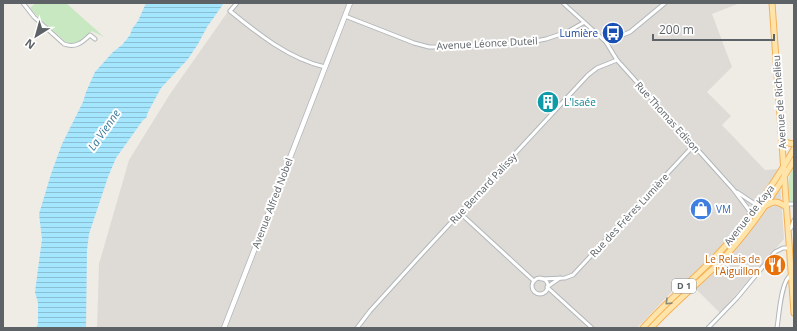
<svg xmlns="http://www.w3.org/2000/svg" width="797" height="331" viewBox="0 0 797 331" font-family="'Open Sans',sans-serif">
  <defs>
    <pattern id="water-rules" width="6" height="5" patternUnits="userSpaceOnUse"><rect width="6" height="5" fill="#a5e6ff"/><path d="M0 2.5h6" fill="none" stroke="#8abed2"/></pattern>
  </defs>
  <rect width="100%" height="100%" fill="#efebe5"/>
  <!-- industrial -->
  <path fill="#dedbd7" d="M234 3H740L712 14 732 67 707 92 731 116 722 125 765 170 779 169 784 239 720 313 685 278 637 328H97L99 264 129 160 170 94Z"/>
  <!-- green -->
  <g fill="#c7e8c1">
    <path d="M36 3H66L104 37 92 31C83 37 78 46 67 43L41 20 30 8Z"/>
    <path d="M794 166V202H791L789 200C788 186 787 179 794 166Z"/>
  </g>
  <!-- water -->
  <path fill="url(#water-rules)" d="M146 3H224L207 27 198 44 188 59 161 88 147 114V117L143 120 116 158 108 177 89 234 87 250 86 328H36L38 324V303L35 292 42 239 39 214 51 174 62 144 83 102 86 92 95 72 113 52 122 45 130 35 132 29 138 21Z"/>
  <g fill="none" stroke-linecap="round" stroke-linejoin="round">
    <!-- street casing -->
    <g stroke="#b2b7ba" stroke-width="5">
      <g id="street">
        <path d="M23 3 34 17 64 44C75 48 82 43 90 35L95 39"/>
        <path d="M237 3 230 11C257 33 289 59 325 67"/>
        <path d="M563 3 606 42 617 60 733 189 752 214 758 217"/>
        <path d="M345 16 414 43 429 47H446L531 42 546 39 567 32 583 23"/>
        <path d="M606 42 630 32 665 3"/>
        <path d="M737 192 758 206 762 211"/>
        <path d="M786 204H794"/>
        <path d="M460 213 534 281"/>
        <path d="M788 230 791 228 794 220"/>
        <path d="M560 278 547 287 592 328"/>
        <circle cx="540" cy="286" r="8"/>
        <path d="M541 279 565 278 573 275 694 145"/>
        <path d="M357 328 370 311 420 256 588 75 597 68 617 60"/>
        <path d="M708 328 737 298 775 252 783 248H789"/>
        <path d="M777 328C779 316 781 280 791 275"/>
      </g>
    </g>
    <!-- secondary casing -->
    <g stroke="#b1b6ba" stroke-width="6">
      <path id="secondary" d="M224 328 350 3"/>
    </g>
    <!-- primary casing -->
    <g stroke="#f6b057" stroke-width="7">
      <g id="primary">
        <path d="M772 3 794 313"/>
        <path d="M782 140 788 143 794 144"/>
        <path d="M767 205C775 200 779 202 786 207"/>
        <path d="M643 328C666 302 693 280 717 255 748 223 772 187 794 149"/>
        <path d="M651 328C672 305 696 285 718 264 748 233 772 198 794 160"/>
      </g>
    </g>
    <!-- street -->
    <use href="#street" stroke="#fff" stroke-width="3"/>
    <!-- secondary -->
    <use href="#secondary" stroke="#fff" stroke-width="4.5"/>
    <!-- primary -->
    <use href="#primary" stroke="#ffe4aa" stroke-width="5"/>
  </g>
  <!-- one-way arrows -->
  <defs><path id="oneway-chevron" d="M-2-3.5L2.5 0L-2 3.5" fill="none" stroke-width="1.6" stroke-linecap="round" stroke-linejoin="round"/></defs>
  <use stroke="#8d897a" href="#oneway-chevron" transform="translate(668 302) rotate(136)"/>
  <!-- icons -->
  <defs>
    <g id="bus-disc" transform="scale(1.15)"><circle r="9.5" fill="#1a4fb4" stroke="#fff"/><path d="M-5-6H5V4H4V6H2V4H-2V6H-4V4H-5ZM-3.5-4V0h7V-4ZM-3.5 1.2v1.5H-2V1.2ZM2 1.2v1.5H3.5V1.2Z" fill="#fff"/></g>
    <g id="building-disc" transform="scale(1.15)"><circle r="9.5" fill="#0f9aa8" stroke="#fff"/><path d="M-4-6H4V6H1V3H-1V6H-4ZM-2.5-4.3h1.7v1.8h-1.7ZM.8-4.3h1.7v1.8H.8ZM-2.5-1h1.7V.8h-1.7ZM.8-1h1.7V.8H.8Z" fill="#fff"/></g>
    <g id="shop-disc" transform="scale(1.15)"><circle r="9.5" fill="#3f7fe0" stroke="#fff"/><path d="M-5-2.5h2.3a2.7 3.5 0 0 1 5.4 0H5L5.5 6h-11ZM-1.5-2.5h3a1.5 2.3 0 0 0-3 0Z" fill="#fff"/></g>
    <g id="restaurant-disc" transform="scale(1.15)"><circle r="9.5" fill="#e8710a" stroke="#fff"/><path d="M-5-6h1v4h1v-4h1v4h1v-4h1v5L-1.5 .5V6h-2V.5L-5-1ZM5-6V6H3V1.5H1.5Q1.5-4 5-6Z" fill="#fff"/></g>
  </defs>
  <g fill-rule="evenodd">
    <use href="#bus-disc" x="613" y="33"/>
    <use href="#building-disc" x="548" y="102"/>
    <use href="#shop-disc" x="701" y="209"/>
    <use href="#restaurant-disc" x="775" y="265"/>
  </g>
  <g text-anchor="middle" stroke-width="4" stroke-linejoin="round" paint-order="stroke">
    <!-- shield labels -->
    <rect fill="#fff" stroke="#8d9194" stroke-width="1" x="672" y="279" width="24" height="14" rx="3"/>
    <g font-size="9" font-weight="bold" fill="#5c6266">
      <text x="684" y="289">D 1</text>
    </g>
    <!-- transit labels -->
    <g font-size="10" fill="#164399" stroke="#fff" text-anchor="end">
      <text x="598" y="37">Lumière</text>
    </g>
    <!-- street labels -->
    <g font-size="10" fill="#5c6266" stroke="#fff">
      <text transform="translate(487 43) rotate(-3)" y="4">Avenue Léonce Duteil</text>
      <text transform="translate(779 102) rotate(-94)" y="4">Avenue de Richelieu</text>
      <text transform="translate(668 117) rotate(48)" y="4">Rue Thomas Edison</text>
      <text transform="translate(483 188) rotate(-47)" y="4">Rue Bernard Palissy</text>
      <text transform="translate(272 203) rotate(-69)" y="4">Avenue Alfred Nobel</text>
      <text transform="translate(629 215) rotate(-47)" y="4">Rue des Frères Lumière</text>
      <text transform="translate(749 215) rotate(-52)" y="4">Avenue de Kaya</text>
    </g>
    <!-- culture labels -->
    <g font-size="10" fill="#0d838f" stroke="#fff" text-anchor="start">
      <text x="564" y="106">L'Isaée</text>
    </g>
    <!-- shop labels -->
    <g font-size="10" fill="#366cbe" stroke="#fff" text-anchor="start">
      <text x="716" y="213">VM</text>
    </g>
    <!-- food labels -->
    <g font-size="10" fill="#c56008" stroke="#fff" text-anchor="end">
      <text x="760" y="263">Le Relais de<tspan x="760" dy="12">l'Aiguillon</tspan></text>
    </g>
    <!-- water labels -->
    <g font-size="11" font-style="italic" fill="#36779a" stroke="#fff">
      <text transform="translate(104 130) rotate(-55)" y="4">La Vienne</text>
    </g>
  </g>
  <!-- border -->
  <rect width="797" height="331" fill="none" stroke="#5c6266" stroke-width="8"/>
  <!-- north arrow -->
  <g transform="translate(36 36) rotate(217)" stroke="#ffffff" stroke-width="3" paint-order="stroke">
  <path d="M0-3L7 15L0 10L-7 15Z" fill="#5c6266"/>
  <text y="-6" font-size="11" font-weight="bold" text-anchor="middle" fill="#5c6266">N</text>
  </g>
  <!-- scale -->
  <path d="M653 34v6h121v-6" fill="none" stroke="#5c6266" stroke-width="2"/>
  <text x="659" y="34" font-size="12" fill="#5c6266" stroke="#ffffff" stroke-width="3" paint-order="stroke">200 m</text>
</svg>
